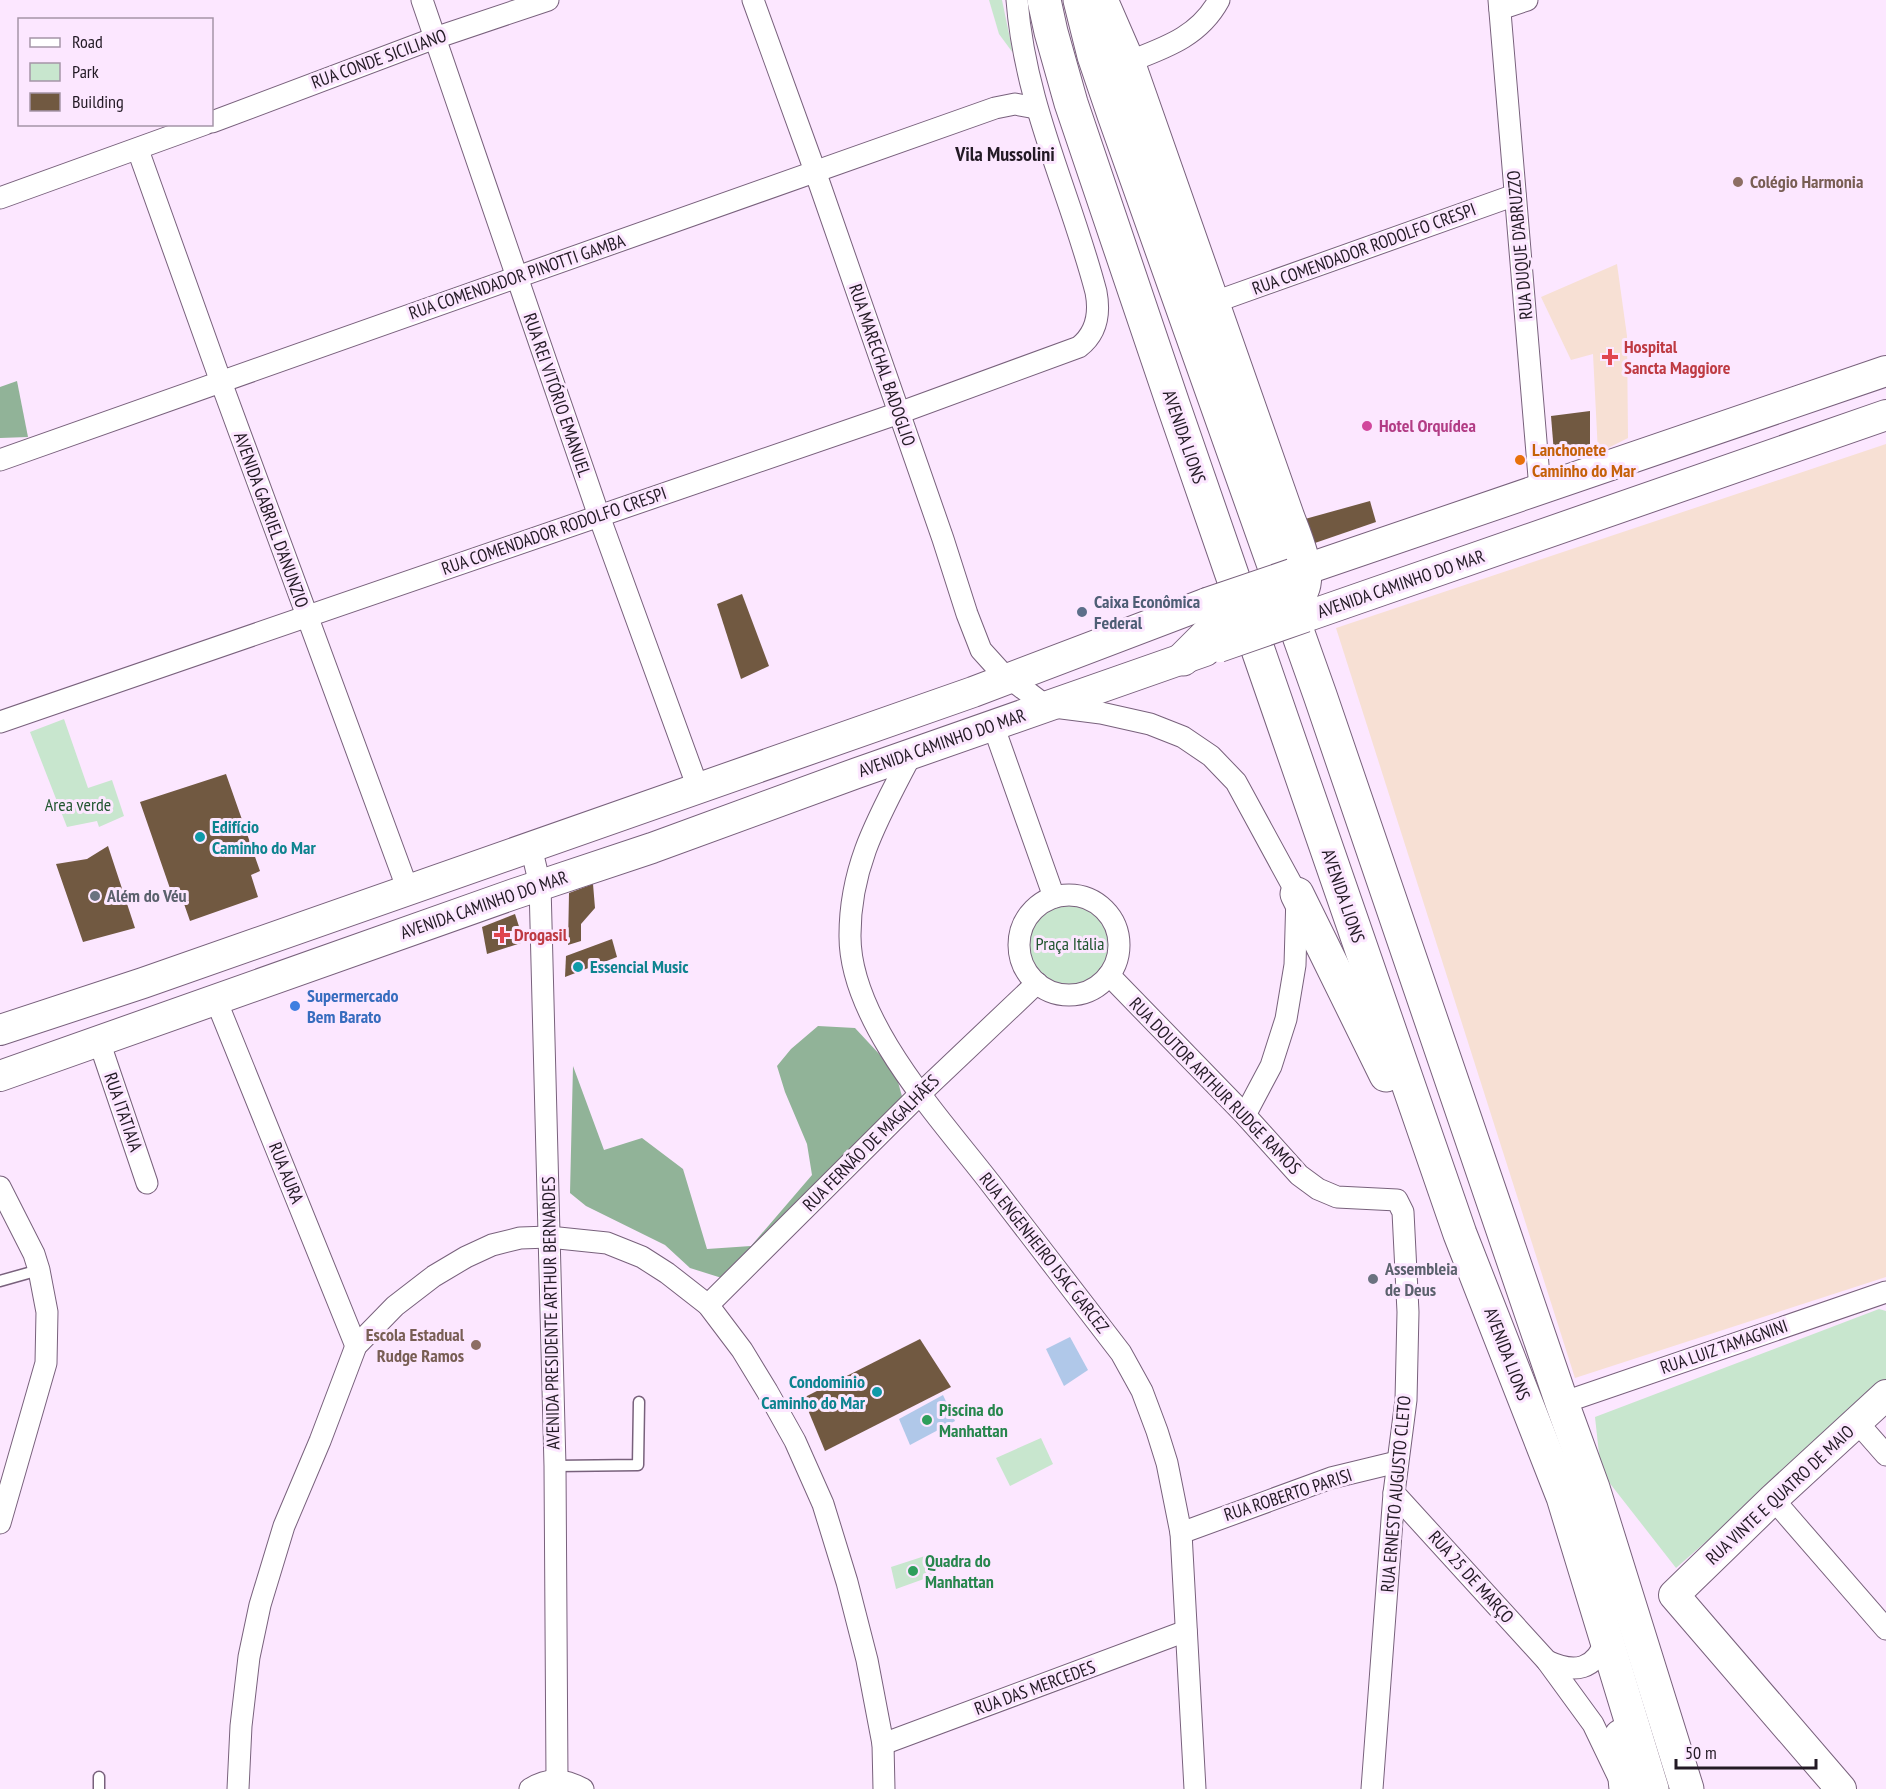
<svg xmlns="http://www.w3.org/2000/svg" width="1886" height="1789" viewBox="0 0 1886 1789" font-family="'PT Sans Narrow',sans-serif">
  <rect width="100%" height="100%" fill="#fce7ff"/>
  <!-- industrial -->
  <g fill="#f7e0d4">
    <path d="M1617 264 1627 336 1628 438 1598 453 1593 354 1571 360 1541 297Z"/>
    <path d="M1886 444V1277L1575 1378 1336 628Z"/>
  </g>
  <!-- green -->
  <g fill="#c8e6ce">
    <path d="M989 0H1002L1013 53 999 34Z"/>
    <path d="M64 719 88 788 112 780 124 816 99 827 97 821 67 827 30 732Z"/>
    <circle cx="1069" cy="944" r="42"/>
    <path d="M1879 1309 1886 1311V1384L1676 1568 1601 1472 1595 1417Z"/>
    <path d="M1041 1438 1053 1464 1010 1486 996 1458Z"/>
    <path d="M928 1555 935 1575 896 1589 891 1567Z"/>
  </g>
  <!-- forest -->
  <g fill="#91b398">
    <path d="M17 381 28 437 0 438V387Z"/>
    <path d="M818 1026 855 1028 895 1071 908 1118 744 1285 690 1268 665 1245 586 1206 570 1193 573 1066 604 1150 642 1138 683 1169 707 1249 751 1246 812 1175 807 1144 785 1092 777 1066 791 1049Z"/>
  </g>
  <!-- water -->
  <g fill="#b0c8e9">
    <path d="M1070 1337 1088 1370 1064 1386 1046 1349Z"/>
    <path d="M943 1395 955 1421 910 1445 899 1419Z"/>
  </g>
  <!-- building -->
  <g fill="#715941">
    <path d="M1590 411V449L1554 453 1551 416Z"/>
    <path d="M1370 501 1376 522 1312 544 1305 519Z"/>
    <path d="M742 594 769 666 741 679 717 604Z"/>
    <path d="M226 774 260 871 251 875 258 897 190 921 182 898 174 900 140 802Z"/>
    <path d="M108 846 135 928 83 942 56 864 87 859Z"/>
    <path d="M593 884 595 908 581 924V941L568 945 569 893Z"/>
    <path d="M515 914 524 942 487 954 482 927Z"/>
    <path d="M612 939 617 957 565 977 566 956Z"/>
    <path d="M920 1339 951 1387 825 1451 803 1398Z"/>
  </g>
  <g fill="none" stroke-linecap="round" stroke-linejoin="round">
    <!-- lane casing -->
    <g stroke="#78617c" stroke-width="13">
      <g id="lane">
        <path d="M0 1281 39 1270"/>
        <path d="M555 1466 638 1465 639 1402"/>
        <path d="M99 1789V1777"/>
      </g>
    </g>
    <!-- street casing -->
    <g stroke="#78617c" stroke-width="23">
      <g id="street">
        <path d="M422 0 599 516 698 788"/>
        <path d="M753 0 815 171 943 539 967 614 981 650 1000 671 1046 706 1101 713 1150 724 1183 737 1211 756 1236 782 1297 894 1295 965 1286 1019 1271 1066 1245 1115"/>
        <path d="M1499 0 1540 489"/>
        <path d="M1500 9 1527 0"/>
        <path d="M1128 62C1164 48 1199 37 1219 0"/>
        <path d="M212 122 435 38 548 0"/>
        <path d="M138 150 221 382 408 890"/>
        <path d="M0 198 205 124"/>
        <path d="M1212 303 1515 195"/>
        <path d="M0 460 995 108 1015 104 1036 108"/>
        <path d="M0 722 899 413 1079 347C1097 333 1100 313 1096 292 1070 192 1025 105 1017 0"/>
        <path d="M993 725 1054 897"/>
        <path d="M912 753C880 815 850 864 850 935 849 1021 941 1119 991 1184 1034 1240 1078 1297 1121 1353L1142 1391 1157 1431 1167 1463 1181 1533 1195 1789"/>
        <path d="M531 847 540 885 555 1466 557 1779"/>
        <circle cx="1069" cy="945" r="50"/>
        <path d="M1109 975 1245 1115 1299 1175 1318 1189 1337 1197 1397 1200 1403 1212 1408 1312 1406 1400 1394 1493 1372 1789"/>
        <path d="M216 1000 356 1346"/>
        <path d="M99 1041 147 1183"/>
        <path d="M0 1187 34 1254 39 1270 47 1312 46 1363 0 1523"/>
        <path d="M708 1305 921 1093 1037 983"/>
        <path d="M1562 1403 1886 1292"/>
        <path d="M1857 1422 1886 1455"/>
        <path d="M1394 1493 1547 1661 1593 1724 1618 1776"/>
        <path d="M1773 1499 1886 1629"/>
        <path d="M1181 1533 1331 1478 1397 1462"/>
        <path d="M1547 1661C1575 1674 1595 1670 1606 1640"/>
        <path d="M883 1744 1186 1631"/>
        <path d="M238 1789 241 1726 249 1657 260 1605 284 1526 320 1441 356 1346 395 1306 434 1276 466 1257 492 1245 520 1238 549 1237 607 1243 642 1257 667 1273 708 1305 742 1350 767 1391 795 1441 823 1504 847 1582 867 1660 883 1744 884 1789"/>
        <path d="M530 1789C549 1777 564 1779 583 1789"/>
      </g>
    </g>
    <!-- secondary casing -->
    <g stroke="#78617c" stroke-width="32">
      <g id="secondary">
        <path d="M1292 574 1886 371"/>
        <path d="M1305 617 1886 415"/>
        <path d="M0 1030 143 983 973 692 1207 603"/>
        <path d="M0 1076 514 894 652 848 857 773 1205 651"/>
        <path d="M1841 1789 1674 1595 1773 1499 1886 1395"/>
      </g>
    </g>
    <!-- highway casing -->
    <g stroke="#78617c" stroke-width="35">
      <g id="highway">
        <path d="M1044 0 1051 32 1071 103 1174 407 1460 1234 1563 1497 1652 1789"/>
        <path d="M1080 0 1094 56 1114 115 1320 695 1562 1403 1593 1488 1687 1789"/>
        <path d="M1101 0 1128 62 1287 515C1294 535 1317 582 1296 597"/>
        <path d="M1183 659 1207 635 1223 624"/>
        <path d="M1297 894 1386 1075"/>
        <path d="M1621 1736 1626 1789"/>
      </g>
    </g>
    <!-- lane -->
    <use href="#lane" stroke="#fff" stroke-width="10"/>
    <!-- street -->
    <use href="#street" stroke="#fff" stroke-width="21"/>
    <!-- secondary -->
    <use href="#secondary" stroke="#fff" stroke-width="30"/>
    <!-- highway -->
    <use href="#highway" stroke="#fff" stroke-width="33"/>
    <!-- secondary-bridge casing -->
    <g stroke="#78617c" stroke-width="32" stroke-linecap="butt">
      <g id="secondary-bridge">
        <path d="M1207 603 1292 574"/>
        <path d="M1219 647 1305 617"/>
      </g>
    </g>
    <!-- highway-bridge casing -->
    <g stroke="#78617c" stroke-width="35" stroke-linecap="butt">
      <path id="highway-bridge" d="M1223 624 1296 597"/>
    </g>
    <!-- secondary-bridge -->
    <use href="#secondary-bridge" stroke="#fff" stroke-width="30"/>
    <!-- highway-bridge -->
    <use href="#highway-bridge" stroke="#fff" stroke-width="33"/>
  </g>
  <!-- markers -->
  <g fill="#8d6e63" stroke="#fce7ff" stroke-width="2">
    <circle cx="1738" cy="182" r="6"/>
    <circle cx="476" cy="1345" r="6"/>
  </g>
  <g fill="#e0444e" stroke="#fce7ff" stroke-width="2">
    <path d="M1607 348h6v6h6v6h-6v6h-6v-6h-6v-6h6z"/>
    <path d="M499 926h6v6h6v6h-6v6h-6v-6h-6v-6h6z"/>
  </g>
  <circle fill="#d1479c" stroke="#fce7ff" stroke-width="2" cx="1367" cy="426" r="6"/>
  <circle fill="#e8710a" stroke="#fce7ff" stroke-width="2" cx="1520" cy="460" r="6"/>
  <circle fill="#5c6f8a" stroke="#fce7ff" stroke-width="2" cx="1082" cy="612" r="6"/>
  <g fill="#0f9aa8" stroke="#fce7ff" stroke-width="2">
    <circle cx="200" cy="837" r="6"/>
    <circle cx="578" cy="967" r="6"/>
    <circle cx="877" cy="1392" r="6"/>
  </g>
  <g fill="#6b7280" stroke="#fce7ff" stroke-width="2">
    <circle cx="95" cy="896" r="6"/>
    <circle cx="1373" cy="1279" r="6"/>
  </g>
  <circle fill="#3f7fe0" stroke="#fce7ff" stroke-width="2" cx="295" cy="1006" r="6"/>
  <g fill="#2e9e5b" stroke="#fce7ff" stroke-width="2">
    <circle cx="927" cy="1420" r="6"/>
    <circle cx="913" cy="1571" r="6"/>
  </g>
  <g text-anchor="middle" stroke-width="6" stroke-linejoin="round" paint-order="stroke">
    <!-- street labels -->
    <g font-size="18" fill="#231a25" stroke="#fce7ff">
      <text transform="translate(379 59) rotate(-20)" y="6">RUA CONDE SICILIANO</text>
      <text transform="translate(1520 245) rotate(-95)" y="6">RUA DUQUE D'ABRUZZO</text>
      <text transform="translate(1364 249) rotate(-20)" y="6">RUA COMENDADOR RODOLFO CRESPI</text>
      <text transform="translate(517 277) rotate(-19)" y="6">RUA COMENDADOR PINOTTI GAMBA</text>
      <text transform="translate(882 365) rotate(71)" y="6">RUA MARECHAL BADOGLIO</text>
      <text transform="translate(557 395) rotate(71)" y="6">RUA REI VITÓRIO EMANUEL</text>
      <text transform="translate(1184 437) rotate(71)" y="6">AVENIDA LIONS</text>
      <text transform="translate(271 520) rotate(70)" y="6">AVENIDA GABRIEL D'ANUNZIO</text>
      <text transform="translate(554 531) rotate(-19)" y="6">RUA COMENDADOR RODOLFO CRESPI</text>
      <text transform="translate(1401 584) rotate(-19)" y="6">AVENIDA CAMINHO DO MAR</text>
      <text transform="translate(942 743) rotate(-19)" y="6">AVENIDA CAMINHO DO MAR</text>
      <text transform="translate(1343 896) rotate(71)" y="6">AVENIDA LIONS</text>
      <text transform="translate(484 905) rotate(-19)" y="6">AVENIDA CAMINHO DO MAR</text>
      <text transform="translate(1215 1086) rotate(46)" y="6">RUA DOUTOR ARTHUR RUDGE RAMOS</text>
      <text transform="translate(123 1112) rotate(71)" y="6">RUA ITATIAIA</text>
      <text transform="translate(871 1143) rotate(-45)" y="6">RUA FERNÃO DE MAGALHÃES</text>
      <text transform="translate(286 1173) rotate(68)" y="6">RUA AURA</text>
      <text transform="translate(1044 1253) rotate(52)" y="6">RUA ENGENHEIRO ISAC GARCEZ</text>
      <text transform="translate(551 1313) rotate(-91)" y="6">AVENIDA PRESIDENTE ARTHUR BERNARDES</text>
      <text transform="translate(1724 1347) rotate(-19)" y="6">RUA LUIZ TAMAGNINI</text>
      <text transform="translate(1507 1354) rotate(69)" y="6">AVENIDA LIONS</text>
      <text transform="translate(1396 1494) rotate(-85)" y="6">RUA ERNESTO AUGUSTO CLETO</text>
      <text transform="translate(1288 1495) rotate(-18)" y="6">RUA ROBERTO PARISI</text>
      <text transform="translate(1780 1495) rotate(-43)" y="6">RUA VINTE E QUATRO DE MAIO</text>
      <text transform="translate(1471 1577) rotate(48)" y="6">RUA 25 DE MARÇO</text>
      <text transform="translate(1035 1688) rotate(-20)" y="6">RUA DAS MERCEDES</text>
    </g>
    <!-- education labels -->
    <g font-size="18" font-weight="bold" fill="#785e54" stroke="#fce7ff" text-anchor="start">
      <text x="1750" y="188">Colégio Harmonia</text>
      <text x="464" y="1341" text-anchor="end">Escola Estadual<tspan x="464" dy="21">Rudge Ramos</tspan></text>
    </g>
    <!-- health labels -->
    <g font-size="18" font-weight="bold" fill="#be3a42" stroke="#fce7ff" text-anchor="start">
      <text x="1624" y="353">Hospital<tspan x="1624" dy="21">Sancta Maggiore</tspan></text>
      <text x="514" y="941">Drogasil</text>
    </g>
    <!-- hotel labels -->
    <g font-size="18" font-weight="bold" fill="#b23c85" stroke="#fce7ff" text-anchor="start">
      <text x="1379" y="432">Hotel Orquídea</text>
    </g>
    <!-- food labels -->
    <g font-size="18" font-weight="bold" fill="#c56008" stroke="#fce7ff" text-anchor="start">
      <text x="1532" y="456">Lanchonete<tspan x="1532" dy="21">Caminho do Mar</tspan></text>
    </g>
    <!-- service labels -->
    <g font-size="18" font-weight="bold" fill="#4e5e75" stroke="#fce7ff" text-anchor="start">
      <text x="1094" y="608">Caixa Econômica<tspan x="1094" dy="21">Federal</tspan></text>
    </g>
    <!-- park labels -->
    <g font-size="18" fill="#20552f" stroke="#fce7ff">
      <text x="78" y="811">Area verde</text>
      <text x="1070" y="950">Praça Itália</text>
    </g>
    <!-- culture labels -->
    <g font-size="18" font-weight="bold" fill="#0d838f" stroke="#fce7ff" text-anchor="start">
      <text x="212" y="833">Edifício<tspan x="212" dy="21">Caminho do Mar</tspan></text>
      <text x="590" y="973">Essencial Music</text>
      <text x="865" y="1388" text-anchor="end">Condominio<tspan x="865" dy="21">Caminho do Mar</tspan></text>
    </g>
    <!-- worship labels -->
    <g font-size="18" font-weight="bold" fill="#5b616d" stroke="#fce7ff" text-anchor="start">
      <text x="107" y="902">Além do Véu</text>
      <text x="1385" y="1275">Assembleia<tspan x="1385" dy="21">de Deus</tspan></text>
    </g>
    <!-- shop labels -->
    <g font-size="18" font-weight="bold" fill="#366cbe" stroke="#fce7ff" text-anchor="start">
      <text x="307" y="1002">Supermercado<tspan x="307" dy="21">Bem Barato</tspan></text>
    </g>
    <!-- leisure labels -->
    <g font-size="18" font-weight="bold" fill="#27864d" stroke="#fce7ff" text-anchor="start">
      <text x="939" y="1416">Piscina do<tspan x="939" dy="21">Manhattan</tspan></text>
      <text x="925" y="1567">Quadra do<tspan x="925" dy="21">Manhattan</tspan></text>
    </g>
    <!-- neighbourhood labels -->
    <g font-size="20" font-weight="bold" fill="#231a25" stroke="#fce7ff">
      <text x="1005" y="161">Vila Mussolini</text>
    </g>
  </g>
  <!-- legend -->
  <rect x="18" y="18" width="195" height="108" fill="#fce7ff" stroke="#a595a8" stroke-width="1.5"/>
  <rect x="30" y="38" width="30" height="9" fill="#ffffff" stroke="#a595a8" stroke-width="1.5"/>
  <text x="72" y="48" font-size="18" fill="#231a25">Road</text>
  <rect x="30" y="63" width="30" height="18" fill="#c8e6ce" stroke="#a595a8" stroke-width="1.5"/>
  <text x="72" y="78" font-size="18" fill="#231a25">Park</text>
  <rect x="30" y="93" width="30" height="18" fill="#715941" stroke="#a595a8" stroke-width="1.5"/>
  <text x="72" y="108" font-size="18" fill="#231a25">Building</text>
  <!-- scale -->
  <path d="M1676 1759v9h140v-9" fill="none" stroke="#231a25" stroke-width="3"/>
  <text x="1685" y="1759" font-size="18" fill="#231a25" stroke="#fce7ff" stroke-width="4.5" paint-order="stroke">50 m</text>
</svg>
